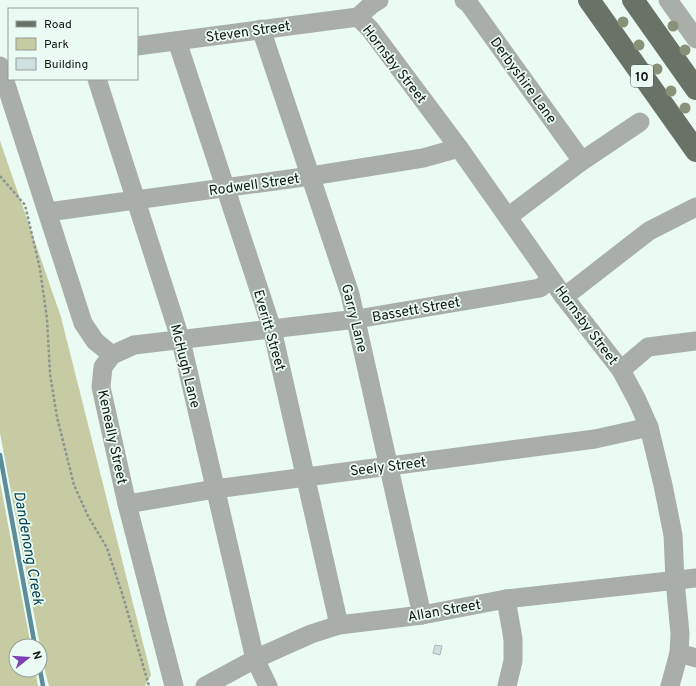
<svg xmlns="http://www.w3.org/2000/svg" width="696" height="686" viewBox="0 0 696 686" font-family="Overpass,sans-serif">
  <rect width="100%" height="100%" fill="#eafbf3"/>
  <!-- green -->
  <g fill="#c7cba3">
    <path d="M0 141 61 317 151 675 145 686H49L44 667 0 433Z"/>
    <path d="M0 482 31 646H16V670H35L38 686H0Z"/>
  </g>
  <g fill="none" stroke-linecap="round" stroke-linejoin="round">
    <!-- stream -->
    <g stroke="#5d8d9c" stroke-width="4.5">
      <path d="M0 455 35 646"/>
      <path d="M40 670 43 686"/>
    </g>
  </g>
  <!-- building -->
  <path fill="#cde1e0" stroke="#a6b9b9" d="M435 645 442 646 440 655 433 653Z"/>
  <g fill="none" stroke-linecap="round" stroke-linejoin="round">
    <!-- path -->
    <path stroke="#8b9791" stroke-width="2.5" stroke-dasharray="3 2" stroke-linecap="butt" d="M0 176 25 205 40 269 47 319 50 374 57 417 74 485 88 516 107 548 122 593 149 686"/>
    <!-- minor -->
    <g stroke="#a9aea8" stroke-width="19">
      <path d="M464 0 469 4 582 161"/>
      <path d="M668 0 696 39"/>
      <path d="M358 17 370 29 459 148 564 297 621 370 637 400 649 427 663 485 673 535 675 580 680 634 679 653 670 686"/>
      <path d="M358 17 371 5 379 0"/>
      <path d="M261 29 350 294 422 615"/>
      <path d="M177 41 272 329 339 625"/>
      <path d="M137 46 358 17"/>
      <path d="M0 66 83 323 95 341 112 355"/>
      <path d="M97 79 181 341 255 659 268 686"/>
      <path d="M48 212 311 176 423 158 459 148"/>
      <path d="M508 217 582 161 640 122"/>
      <path d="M564 297 649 231 696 207"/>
      <path d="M621 370 648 347 696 341"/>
      <path d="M127 504 215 489 595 439 649 427"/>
      <path d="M506 599 513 639V661L507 686"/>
      <path d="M679 653 696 658"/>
      <path d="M174 686 127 504 101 387 103 367 112 355 134 345 357 319 540 288 551 279"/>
      <path d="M205 686 255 659 311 634 339 625 422 615 506 599 696 578"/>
    </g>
    <!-- major -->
    <g stroke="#6a7268" stroke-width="22">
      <path d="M589 0 696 151"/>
      <path d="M633 0 696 89"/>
    </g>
  </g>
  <!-- trees -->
  <g fill="#899176">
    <circle cx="623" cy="22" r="5.5"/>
    <circle cx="673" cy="26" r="5.5"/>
    <circle cx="639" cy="45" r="5.5"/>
    <circle cx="685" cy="50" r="5.5"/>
    <circle cx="657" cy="69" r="5.5"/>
    <circle cx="671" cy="91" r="5.5"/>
    <circle cx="685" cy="108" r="5.5"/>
  </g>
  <g text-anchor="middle" stroke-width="3.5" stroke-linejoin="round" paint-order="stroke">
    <!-- shield labels -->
    <rect fill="#eafbf3" stroke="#515b56" stroke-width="1" x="631" y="65" width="22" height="22" rx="3"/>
    <g font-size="13" font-weight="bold" fill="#101613">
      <text x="642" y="81">10</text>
    </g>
    <!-- street labels -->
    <g font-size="14" fill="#101613" stroke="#eafbf3">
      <text transform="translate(248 31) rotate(-8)" y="5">Steven Street</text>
      <text transform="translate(395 64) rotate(52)" y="5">Hornsby Street</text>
      <text transform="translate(524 80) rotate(54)" y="5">Derbyshire Lane</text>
      <text transform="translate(254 184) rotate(-8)" y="5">Rodwell Street</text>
      <text transform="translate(416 309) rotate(-10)" y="5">Bassett Street</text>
      <text transform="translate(355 318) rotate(76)" y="5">Garry Lane</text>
      <text transform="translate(587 325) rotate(53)" y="5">Hornsby Street</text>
      <text transform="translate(270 330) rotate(74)" y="5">Everitt Street</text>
      <text transform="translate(186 366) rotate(76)" y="5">McHugh Lane</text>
      <text transform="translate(113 437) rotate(78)" y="5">Keneally Street</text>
      <text transform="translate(388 466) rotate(-7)" y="5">Seely Street</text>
      <text transform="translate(444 610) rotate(-10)" y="5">Allan Street</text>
    </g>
    <!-- water labels -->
    <g font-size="15" font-style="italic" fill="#003d4d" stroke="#eafbf3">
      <text transform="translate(29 548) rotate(80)" y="5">Dandenong Creek</text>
    </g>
  </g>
  <!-- legend -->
  <rect x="8" y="8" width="130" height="72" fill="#eafbf3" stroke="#939f99"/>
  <rect x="16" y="21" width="20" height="6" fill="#6a7268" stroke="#939f99"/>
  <text x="44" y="28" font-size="12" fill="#101613">Road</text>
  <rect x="16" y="38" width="20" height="12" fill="#c7cba3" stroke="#939f99"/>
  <text x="44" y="48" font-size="12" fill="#101613">Park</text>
  <rect x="16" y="58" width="20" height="12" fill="#cde1e0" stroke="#939f99"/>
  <text x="44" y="68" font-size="12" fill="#101613">Building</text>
  <!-- north arrow -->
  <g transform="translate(28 658) rotate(73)"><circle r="19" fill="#eafbf3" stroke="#939f99"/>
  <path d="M0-3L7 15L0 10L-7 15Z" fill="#7d40b6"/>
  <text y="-6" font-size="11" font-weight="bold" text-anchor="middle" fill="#101613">N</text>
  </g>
</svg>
